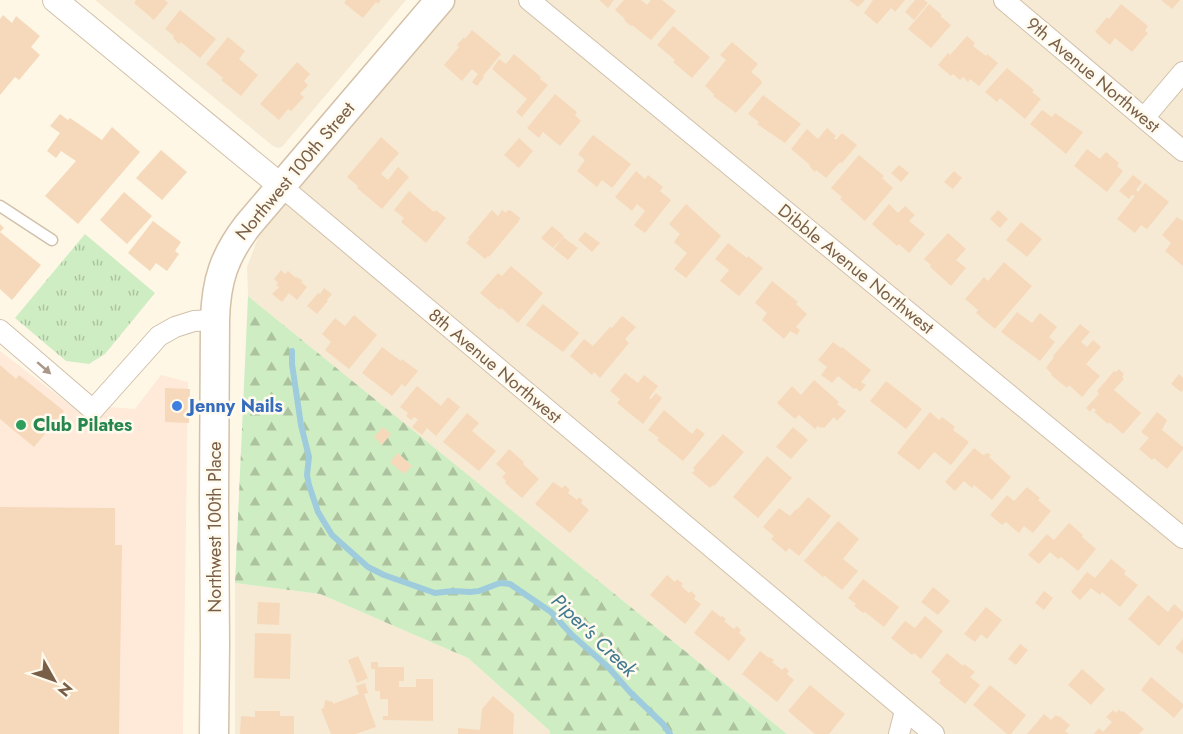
<svg xmlns="http://www.w3.org/2000/svg" width="1183" height="734" viewBox="0 0 1183 734" font-family="Jost,sans-serif">
  <defs>
    <pattern id="grass-tufts" width="24" height="20" patternUnits="userSpaceOnUse" patternTransform="scale(1.5)"><rect width="24" height="20" fill="#cfedc3"/><path d="M3 7l-1-3M5 7V3M7 7l1-3M15 17l-1-3M17 17v-4M19 17l1-3" fill="none" stroke="#adc3a0"/></pattern>
    <pattern id="forest-firs" width="22" height="20" patternUnits="userSpaceOnUse" patternTransform="scale(1.5)"><rect width="22" height="20" fill="#cfedc3"/><path d="M5 1l3.5 6h-7zM16 11l3.5 6h-7z" fill="#adc3a0"/></pattern>
  </defs>
  <rect width="100%" height="100%" fill="#fef7e6"/>
  <!-- residential -->
  <g fill="#f6ead4">
    <path d="M95 0H406L282 147 278 148 273 146Z"/>
    <path d="M439 0H1183V734H787L248 296 247 267 278 184Z"/>
    <path d="M235 583 320 594 468 658 550 731V734H235Z"/>
  </g>
  <!-- commercial -->
  <path fill="#ffe9d9" d="M0 351 69 404 135 409 161 375 188 382 183 734H0Z"/>
  <!-- grass -->
  <path fill="url(#grass-tufts)" d="M85 234 155 293 105 354 89 364 66 361 15 318Z"/>
  <!-- forest -->
  <path fill="url(#forest-firs)" d="M248 296 787 734H550V731L468 658 320 594 235 583Z"/>
  <g fill="none" stroke-linecap="round" stroke-linejoin="round">
    <!-- stream -->
    <path stroke="#9eccdc" stroke-width="6" d="M292 351V364L301 425 309 457 307 475 309 485 318 512 332 535 368 567 384 575 435 593 453 591 470 592 479 591 500 583 510 584 551 612 572 635 608 667 630 692 663 724 670 734"/>
  </g>
  <!-- building -->
  <g fill="#f6d9bb">
    <path d="M136 0H165L168 3 154 20 134 3Z"/>
    <path d="M346 0H381L378 4 376 2 363 18 344 3Z"/>
    <path d="M599 0H614L608 8Z"/>
    <path d="M624 0H641L647 5 651 0H662L676 11 651 40 632 25 631 26 624 20 625 19 615 10Z"/>
    <path d="M849 0H865L858 7Z"/>
    <path d="M873 0H905L895 12 891 8 877 24 864 13Z"/>
    <path d="M915 0H924L928 3 914 20 905 12Z"/>
    <path d="M1161 0H1180L1172 9Z"/>
    <path d="M929 4 942 15 940 16 951 25 931 48 908 29Z"/>
    <path d="M1121 4 1148 26 1145 31 1148 33 1132 52 1115 38 1110 45 1095 32 1107 17 1109 19Z"/>
    <path d="M180 10 216 39 200 58 181 42 179 44 173 38 174 36 165 29Z"/>
    <path d="M3 15 12 23 16 16 40 36 31 47 40 55 19 80 15 77 0 95V19Z"/>
    <path d="M673 26 710 57 692 78 673 62 675 60 657 45Z"/>
    <path d="M472 30 501 54 483 76 484 77 477 86 472 82 478 74 472 69 462 81 444 65 459 47 457 45 464 37 465 39Z"/>
    <path d="M967 36 975 43 973 46 986 56 987 54 998 63 979 86 970 79 968 82 963 77 960 80 953 74 951 76 938 65 948 53 950 55Z"/>
    <path d="M228 37 245 51 239 59 258 75 241 96 221 80 223 78 206 64Z"/>
    <path d="M732 42 758 64 751 72 760 79 762 83 736 113 713 96 714 94 705 86 726 60 720 55Z"/>
    <path d="M514 54 541 77 540 79 548 85 522 117 516 112 527 99 492 69 499 59 506 64Z"/>
    <path d="M297 62 310 74 304 81 308 85 300 94 304 97 291 111 288 109 279 120 260 104Z"/>
    <path d="M1007 68 1034 90 1032 92 1041 99 1025 119 1000 98 997 102 985 92Z"/>
    <path d="M555 94 577 112 575 115 581 121 560 146 543 132 539 138 527 128Z"/>
    <path d="M763 95 801 124 785 143 757 124 759 122 748 114Z"/>
    <path d="M1042 110 1052 117 1055 113 1083 132 1066 154 1030 124Z"/>
    <path d="M60 114 68 120 70 118 102 140 112 127 140 152 78 224 45 196 76 161 61 151 56 158 47 151 60 133 50 126Z"/>
    <path d="M827 128 836 136 834 138 836 140 842 133 857 145 842 163 840 162 826 178 816 170 815 172 809 166 810 165 791 149 807 129 818 139Z"/>
    <path d="M593 135 631 164 612 188 602 180 597 187 577 171 585 160 578 154Z"/>
    <path d="M381 137 399 153 381 174 388 180 398 167 409 177 382 209 357 188 358 186 347 177Z"/>
    <path d="M519 138 533 151 519 168 504 155Z"/>
    <path d="M1087 149 1100 159 1106 152 1119 163 1117 166 1123 171 1107 192 1074 166Z"/>
    <path d="M161 150 187 172 162 200 136 178Z"/>
    <path d="M859 155 884 176 882 178 893 188 865 221 840 199 842 197 831 188Z"/>
    <path d="M899 165 909 173 901 182 891 173Z"/>
    <path d="M636 171 645 179 648 175 663 187 660 191 671 200 645 233 634 225 645 211 637 204 632 211 615 197Z"/>
    <path d="M954 171 962 178 953 189 944 182Z"/>
    <path d="M1133 175 1142 182 1136 190 1138 192 1145 183 1169 202 1147 229 1141 225 1135 233 1117 219 1135 196 1132 195 1129 199 1119 191Z"/>
    <path d="M409 191 434 212 436 210 446 218 426 243 401 222 404 218 394 210Z"/>
    <path d="M124 192 152 216 127 244 100 220Z"/>
    <path d="M686 204 721 236 686 278 674 269 687 253 674 242 680 234 669 224Z"/>
    <path d="M889 204 898 213 905 206 915 215 909 221 925 234 909 253 899 244 897 246 872 224Z"/>
    <path d="M492 210 498 216 502 210 506 213 507 211 510 210 520 218 519 221 489 257 488 256 485 259 466 243 470 239 468 238Z"/>
    <path d="M998 210 1008 219 1000 228 990 219Z"/>
    <path d="M1177 217 1183 221V266L1165 251 1171 243 1162 235Z"/>
    <path d="M153 221 181 242 175 251 179 254 167 271 156 263 150 271 128 253Z"/>
    <path d="M1021 222 1042 239 1027 257 1006 240Z"/>
    <path d="M0 224 4 228 0 232 41 265 12 300 0 289Z"/>
    <path d="M552 226 564 236 553 248 541 238Z"/>
    <path d="M585 232 600 243 592 252 578 240Z"/>
    <path d="M948 233 966 249 956 260 966 268 951 286 930 267 931 265 924 259Z"/>
    <path d="M563 237 578 248 568 260 554 249Z"/>
    <path d="M728 243 747 258 748 256 763 268 739 296 720 281 729 270 715 259Z"/>
    <path d="M1004 262 1032 286 995 329 976 313 978 310 965 299 984 277 988 281Z"/>
    <path d="M511 266 543 293 518 323 501 308 500 310 480 293 498 273 502 276Z"/>
    <path d="M281 270 285 274 288 271 296 278 297 277 303 281 301 282 307 287 297 300 289 293 282 302 272 294 279 287 276 285 278 283 274 279Z"/>
    <path d="M772 281 798 302 796 304 807 314 796 327 800 330 797 335 790 331 784 339 762 320 767 313 755 303Z"/>
    <path d="M324 288 332 294 327 300 328 301 317 314 307 306 318 293 320 294Z"/>
    <path d="M543 304 579 333 563 352 526 325Z"/>
    <path d="M1017 312 1032 323 1040 313 1057 327 1049 337 1055 342 1040 361 1001 332Z"/>
    <path d="M354 315 377 335 349 369 325 350 331 342 322 334 335 318 345 326Z"/>
    <path d="M622 316 636 327 625 339 629 343 600 378 594 372 592 375 570 356 584 339 593 346 610 327 612 328Z"/>
    <path d="M1080 324 1090 332 1081 342 1087 347 1093 340 1101 347 1086 364 1100 376 1082 397 1069 385 1067 388 1051 375 1052 374 1046 368 1054 357 1053 356Z"/>
    <path d="M833 342 841 348 842 347 871 370 861 382 866 385 860 392 856 388 854 389 838 376 832 383 821 375 827 367 818 360Z"/>
    <path d="M382 347 401 361 402 359 418 371 405 387 402 384 392 396 362 373Z"/>
    <path d="M0 365 16 379 19 375 64 411 34 447 0 419Z"/>
    <path d="M1119 369 1124 374 1122 377 1124 379 1114 390 1141 413 1123 434 1109 422 1108 424 1094 412 1096 410 1093 408 1090 412 1086 408 1099 394 1097 391 1114 371 1116 372Z"/>
    <path d="M625 373 638 383 644 375 658 386 649 398 651 399 656 393 662 398 643 424 617 403 620 399 610 391Z"/>
    <path d="M1179 374 1183 378V390L1181 392 1171 384Z"/>
    <path d="M814 380 839 402 837 404 846 411 837 421 834 417 824 428 822 427 821 428 818 426 815 429 799 415 795 419 777 403 792 386 801 395Z"/>
    <path d="M886 381 922 409 906 429 870 401Z"/>
    <path d="M417 386 441 406 448 397 460 407 436 436 427 428 422 435 412 427 418 420 414 417 411 420 406 416 408 413 400 407Z"/>
    <path d="M165 388 190 389 189 423 165 422Z"/>
    <path d="M664 410 692 434 697 428 705 434 683 461 657 440 659 438 648 430Z"/>
    <path d="M930 412 939 420 942 417 955 427 953 430 969 442 951 465 934 452 919 470 897 453Z"/>
    <path d="M1157 412 1167 420 1162 430 1183 447V449L1167 469 1154 458 1152 460 1139 449 1149 438 1141 432Z"/>
    <path d="M467 413 479 423 472 431 496 451 479 471 443 442Z"/>
    <path d="M383 427 391 434 382 445 374 437Z"/>
    <path d="M793 427 808 440 791 459 776 447Z"/>
    <path d="M723 434 744 452 714 486 713 485 710 488 692 473 695 470 693 468Z"/>
    <path d="M974 448 983 455 988 453 991 455 989 457 1011 477 992 500 974 485 972 488 964 481 955 491 945 482Z"/>
    <path d="M509 449 524 462 523 464 539 479 522 498 505 483 506 481 502 477 506 473 496 464Z"/>
    <path d="M398 453 412 466 404 474 390 462Z"/>
    <path d="M767 456 792 478 758 518 733 497Z"/>
    <path d="M553 482 562 488 565 485 570 490 568 493 577 500 579 497 583 500 581 503 589 510 570 533 535 504Z"/>
    <path d="M1027 487 1040 498 1038 500 1051 511 1033 533 1024 526 1019 533 1006 522 1002 525 990 515 1007 495 1014 501Z"/>
    <path d="M808 497 831 516 799 556 789 548 786 552 771 539 774 536 763 527 779 508 790 516 796 509 797 510Z"/>
    <path d="M0 507 115 508V545H122L119 734H0Z"/>
    <path d="M838 521 859 539 843 559 858 571 842 590 825 576 823 577 804 561Z"/>
    <path d="M1069 523 1083 535 1082 537 1096 549 1078 571 1061 557 1058 559 1050 552 1039 564 1028 555 1047 534 1054 540Z"/>
    <path d="M1111 559 1126 571 1124 574 1138 585 1120 607 1102 592 1100 595 1091 588 1080 600 1071 592 1087 572 1095 578Z"/>
    <path d="M667 575 675 582 677 579 683 584 681 586 689 593 691 591 696 596 694 599 701 604 685 624 650 595Z"/>
    <path d="M863 579 899 607 884 627 865 612 863 613 854 606 856 604 848 598Z"/>
    <path d="M933 587 950 601 938 615 921 602Z"/>
    <path d="M1044 591 1053 598 1044 610 1035 603Z"/>
    <path d="M1148 595 1168 612 1174 604 1183 612V617L1159 646 1128 619Z"/>
    <path d="M258 602 280 603 279 625 257 624Z"/>
    <path d="M986 607 1002 620 987 639 981 634 975 642 964 634Z"/>
    <path d="M712 610 721 617 722 616 726 619 724 621 734 629 737 626 741 630 739 633 746 639 729 661 694 633Z"/>
    <path d="M925 616 943 631 921 659 914 653 912 655 891 638 905 621 915 628Z"/>
    <path d="M255 633 291 634 290 679 254 678Z"/>
    <path d="M1183 639V654L1175 648Z"/>
    <path d="M1020 644 1028 650 1016 665 1008 659Z"/>
    <path d="M760 651 769 658 770 657 774 660 772 662 782 670 785 667 789 671 787 674 794 680 777 702 742 674Z"/>
    <path d="M947 653 963 666 964 664 975 672 970 677 980 685 965 704 939 683 941 680 931 672Z"/>
    <path d="M358 656 368 678 357 683 348 660Z"/>
    <path d="M371 662H378V667H404V681H399V687H416V679H433V721L383 720V716H388V699H380V691H375V669H371Z"/>
    <path d="M1082 669 1105 689 1091 705 1068 685Z"/>
    <path d="M1151 677 1183 704V707L1174 718 1141 690Z"/>
    <path d="M365 683 368 693 364 694 376 727 356 734H331L321 709 324 708 325 700 333 702V704L359 694 356 686Z"/>
    <path d="M810 685 845 714 829 734H815L788 711Z"/>
    <path d="M990 685 1026 715 1011 734H1007L973 705Z"/>
    <path d="M493 696 514 714 513 734H458V728L480 730 482 709Z"/>
    <path d="M1119 709 1121 712 1123 711 1144 729 1139 734H1094L1099 728 1103 732 1112 722 1106 717 1113 710 1116 713Z"/>
    <path d="M255 711H280V716H294V734H240L241 716 255 717Z"/>
    <path d="M1044 714 1051 720 1056 715 1058 717 1059 716 1070 725 1065 731 1069 734H1027Z"/>
  </g>
  <g fill="none" stroke-linecap="round" stroke-linejoin="round">
    <!-- service casing -->
    <g stroke="#d1c0aa" stroke-width="13">
      <path id="service" d="M0 206 52 240"/>
    </g>
    <!-- minor casing -->
    <g stroke="#d1c0aa" stroke-width="22">
      <g id="minor">
        <path d="M529 0 1183 538"/>
        <path d="M1004 0 1183 151"/>
        <path d="M1144 118 1183 72"/>
        <path d="M281 186 934 734"/>
        <path d="M0 330 93 410 159 336 175 327 194 321 215 320"/>
        <path d="M899 734 905 711"/>
      </g>
    </g>
    <!-- tertiary casing -->
    <g stroke="#d1c0aa" stroke-width="26">
      <path id="tertiary" d="M55 0 281 186"/>
    </g>
    <!-- secondary casing -->
    <g stroke="#d4c1a8" stroke-width="31">
      <path id="secondary" d="M214 734 215 645 214 499 215 320C216 281 224 256 248 225L440 0"/>
    </g>
    <!-- service -->
    <use href="#service" stroke="#fff" stroke-width="10"/>
    <!-- minor -->
    <use href="#minor" stroke="#fff" stroke-width="20"/>
    <!-- tertiary -->
    <use href="#tertiary" stroke="#fff" stroke-width="24"/>
    <!-- secondary -->
    <use href="#secondary" stroke="#fff" stroke-width="28"/>
  </g>
  <!-- one-way arrows -->
  <defs><path id="oneway-solid" d="M-6-.8H1V-3.2L6.5 0L1 3.2V.8H-6Z" transform="scale(1.5)"/></defs>
  <use fill="#a99788" href="#oneway-solid" transform="translate(44 368) rotate(41)"/>
  <!-- markers -->
  <circle fill="#3f7fe0" stroke="#fffaee" stroke-width="2" cx="177" cy="406" r="6"/>
  <circle fill="#2e9e5b" stroke="#fffaee" stroke-width="2" cx="21" cy="425" r="6"/>
  <g text-anchor="middle" stroke-width="5" stroke-linejoin="round" paint-order="stroke">
    <!-- street labels -->
    <g font-size="18" fill="#7a5f48" stroke="#fffaee">
      <text transform="translate(1093 75) rotate(40)" y="6">9th Avenue Northwest</text>
      <text transform="translate(295 171) rotate(-50)" y="6">Northwest 100th Street</text>
      <text transform="translate(856 269) rotate(39)" y="6">Dibble Avenue Northwest</text>
      <text transform="translate(495 366) rotate(40)" y="6">8th Avenue Northwest</text>
      <text transform="translate(215 527) rotate(-90)" y="6">Northwest 100th Place</text>
    </g>
    <!-- shop labels -->
    <g font-size="18" font-weight="bold" fill="#366cbe" stroke="#fffaee" text-anchor="start">
      <text x="189" y="412">Jenny Nails</text>
    </g>
    <!-- leisure labels -->
    <g font-size="18" font-weight="bold" fill="#27864d" stroke="#fffaee" text-anchor="start">
      <text x="33" y="431">Club Pilates</text>
    </g>
    <!-- water labels -->
    <g font-size="20" font-style="italic" fill="#40798f" stroke="#fffaee">
      <text transform="translate(594 635) rotate(44)" y="7">Piper's Creek</text>
    </g>
  </g>
  <!-- north arrow -->
  <g transform="translate(54 680) rotate(130)" stroke="#fffaee" stroke-width="4.5" paint-order="stroke">
  <path d="M0-4.5L10 22L0 15L-10 22Z" fill="#7a5f48"/>
  <text y="-9" font-size="16" font-weight="bold" text-anchor="middle" fill="#7a5f48">N</text>
  </g>
</svg>
